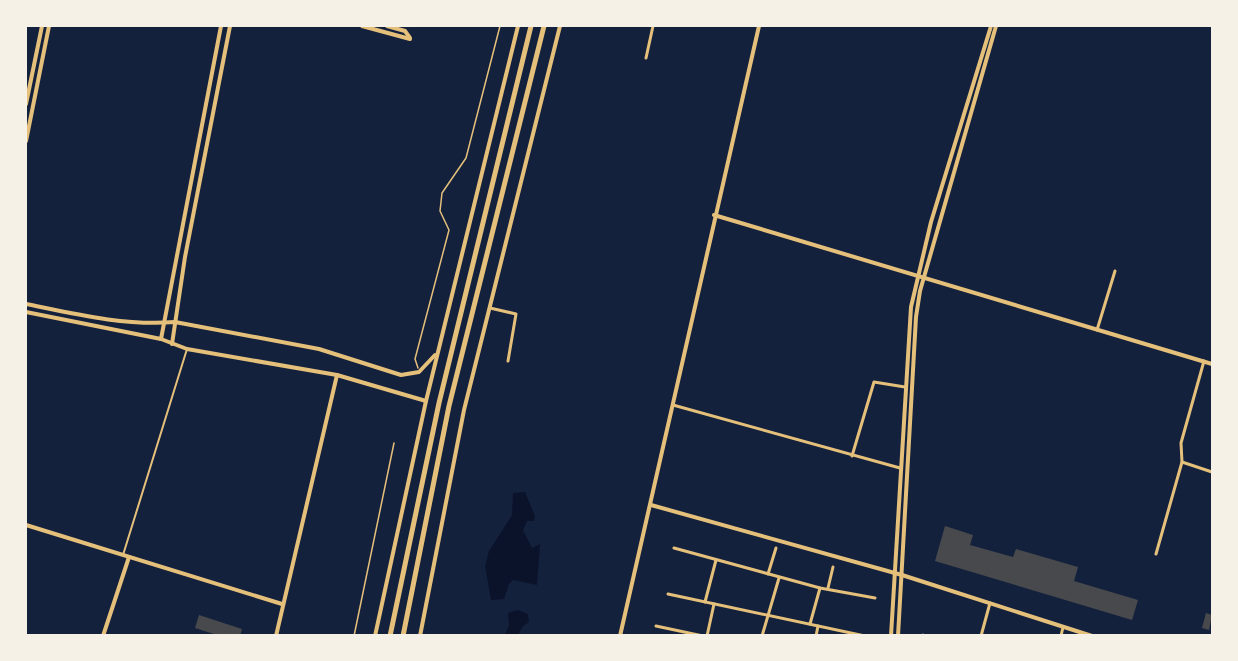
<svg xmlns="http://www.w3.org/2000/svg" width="1238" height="661" viewBox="0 0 1238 661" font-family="Roboto,sans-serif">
  <rect width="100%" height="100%" fill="#14213d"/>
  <!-- water -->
  <g fill="#0b132b">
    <path d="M525 492 535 516 534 521H527L523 530 532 548 540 544 537 585 513 580 509 584 504 599 491 600 485 566 489 551 512 515 513 493Z"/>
    <path d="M518 610 528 614 529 622 523 626 518 635H505L509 625 508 613Z"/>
  </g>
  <!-- building -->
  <g fill="#48494c">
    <path d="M945 526 973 535 970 545 1013 557 1016 549 1078 567 1074 581 1138 600 1132 620 935 561Z"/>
    <path d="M1206 613 1212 615 1209 630 1202 628Z"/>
    <path d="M199 615 242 629 240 636H220L195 628Z"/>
  </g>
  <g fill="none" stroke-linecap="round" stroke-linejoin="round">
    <!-- path -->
    <g stroke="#e5c07b" stroke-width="1.5">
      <path d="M418 368 415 359 449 230 440 211 442 193 466 158 500 26"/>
      <path d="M354 636 394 443"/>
    </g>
    <!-- pedestrian -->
    <path stroke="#e5c07b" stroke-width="2" d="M123 555 187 349"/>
    <!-- minor -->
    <g stroke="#e5c07b" stroke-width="3">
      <path d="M646 58 653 26"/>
      <path d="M490 308 516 314 508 361"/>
      <path d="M1097 330 1115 271"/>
      <path d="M673 405 900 468"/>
      <path d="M852 456 874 382 905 387"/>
      <path d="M1182 462 1212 472"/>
      <path d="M674 548 820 588 875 598"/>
      <path d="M1156 554 1182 462 1181 443 1204 361"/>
      <path d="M768 574 776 548"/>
      <path d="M828 588 833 567"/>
      <path d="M668 594 865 636"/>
      <path d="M705 602 716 560"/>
      <path d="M810 624 820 588"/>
      <path d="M656 626 703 636"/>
      <path d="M923 635 924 636"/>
      <path d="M707 636 714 604"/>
      <path d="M762 636 779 578"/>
      <path d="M816 636 818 626"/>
      <path d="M981 636 990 603"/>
      <path d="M1061 636 1063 627"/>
    </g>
    <!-- tertiary -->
    <g stroke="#e5c07b" stroke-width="4">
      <path d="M362 26 410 39"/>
      <path d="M387 26 405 31 410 38"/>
      <path d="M26 104 42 26"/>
      <path d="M26 141 49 26"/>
      <path d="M714 215 1212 364"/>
      <path d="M651 505 902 575 1092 636"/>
      <path d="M26 525 282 604"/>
      <path d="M103 636 129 557"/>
      <path d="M276 636 337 375"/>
      <path d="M620 636 759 26"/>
    </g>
    <!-- secondary -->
    <g stroke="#e5c07b" stroke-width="4">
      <path d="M26 304C75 314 124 326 175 322L319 349 401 375 419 372 435 355"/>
      <path d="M26 312 161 339 187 349 337 375 426 401"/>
      <path d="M161 339 221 26"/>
      <path d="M172 344 185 257 230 26"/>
      <path d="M375 636 426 401 518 26"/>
      <path d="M420 636 464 410 560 26"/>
      <path d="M891 636 911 307 931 222 991 26"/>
      <path d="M898 636 916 317 920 291 996 26"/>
    </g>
    <!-- motorway -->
    <g stroke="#e5c07b" stroke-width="5">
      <path d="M390 636 439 403 531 26"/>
      <path d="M403 636 449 406 544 26"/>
    </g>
  </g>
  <!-- border -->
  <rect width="1238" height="661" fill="none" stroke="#f6f1e7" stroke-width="54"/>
</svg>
